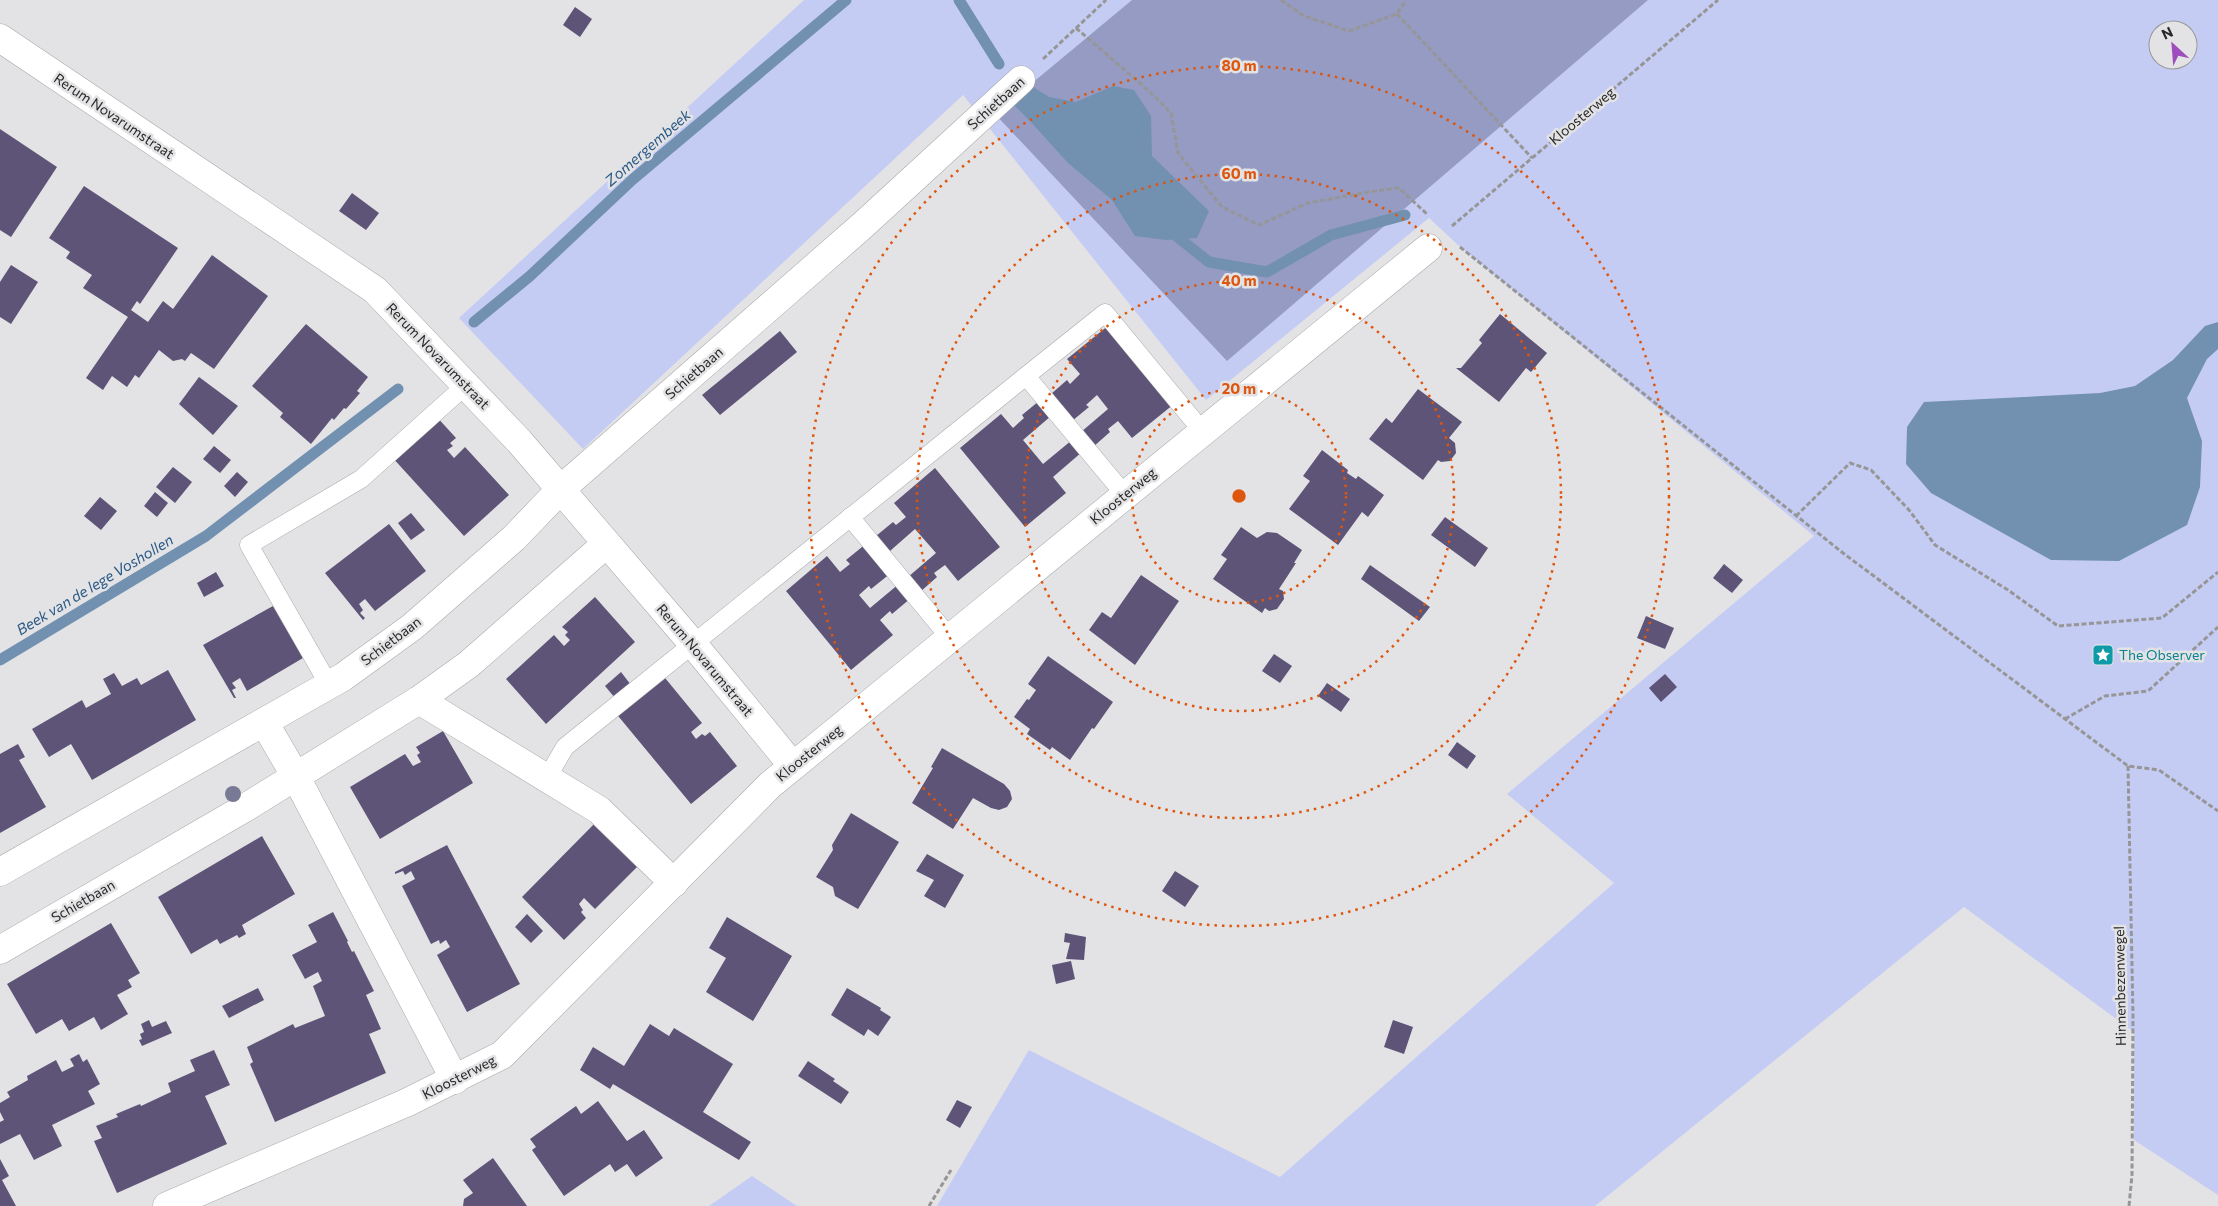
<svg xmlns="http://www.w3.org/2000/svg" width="2218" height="1206" viewBox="0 0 2218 1206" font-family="Commissioner,sans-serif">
  <rect width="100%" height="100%" fill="#e3e3e5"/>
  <!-- green -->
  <g fill="#c5ccf4" fill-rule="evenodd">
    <path d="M804 0H2218V1195L2134 1140V1032L1964 907 1595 1206H937L1029 1050 1280 1177 1614 883 1507 794 1814 536 1458 245 1429 218 1206 400 963 95 583 449 459 318ZM2158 30H2188V60H2158Z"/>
    <path d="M752 1176 797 1206H709Z"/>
  </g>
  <!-- forest -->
  <path fill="#959bc3" d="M1132 0H1648L1227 361 995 114Z"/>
  <!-- water -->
  <g fill="#7291b1">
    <path d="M1113 86 1134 90 1151 116 1152 156 1209 211 1197 238 1166 240 1135 236 1112 200 1068 163 1030 121 1014 105 1033 87 1049 97 1076 102Z"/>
    <path d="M2218 322V349L2207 359 2187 398 2202 441 2200 487 2187 525 2119 561 2051 560 1931 493 1906 464 1907 427 1924 402 2100 393 2135 386 2173 360 2205 326Z"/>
  </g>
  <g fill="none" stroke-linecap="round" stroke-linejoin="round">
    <!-- stream -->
    <g stroke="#7291b1" stroke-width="11">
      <path d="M959 0 999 64"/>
      <path d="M1170 231 1209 262 1267 272 1331 235 1405 215"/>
      <path d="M474 322 530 276 632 180 846 0"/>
      <path d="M0 660 206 536 398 389"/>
    </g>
  </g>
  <!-- building -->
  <g fill="#5e5478">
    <path d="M575 7 592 19 580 37 563 25Z"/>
    <path d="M0 129 57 167 11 237 0 230Z"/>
    <path d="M84 186 178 248 140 304 137 301 131 310 148 322 163 301 173 309 212 255 268 296 214 369 191 353 185 361 182 359 173 361 159 350 139 378 135 375 127 387 112 376 103 390 86 378 128 317 83 288 92 275 66 258 70 252 49 238Z"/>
    <path d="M352 193 379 213 366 230 339 211Z"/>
    <path d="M11 265 38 282 11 324 0 317V282Z"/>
    <path d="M1500 314 1547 353 1531 372 1526 368 1499 402 1456 368H1461L1482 343 1479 340Z"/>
    <path d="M306 324 368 377 357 391 360 393 346 409 344 408 334 420 332 418 311 444 280 417 283 413 252 386Z"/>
    <path d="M1109 325 1174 404 1132 438 1118 421 1108 429 1110 432 1093 447 1081 432 1108 409 1097 395 1086 405 1089 407 1072 421 1051 394 1067 380 1070 384 1080 374 1067 359Z"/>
    <path d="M780 331 797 352 720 415 702 395Z"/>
    <path d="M199 377 238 406 213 435 179 404Z"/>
    <path d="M1418 389 1462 422 1449 438 1455 443 1456 453 1450 461 1441 462 1438 460 1423 480 1369 439 1386 418 1392 423Z"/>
    <path d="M1039 401 1051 416 1023 440 1043 464 1072 440 1082 452 1053 477 1066 493 1025 527 960 448 1001 414 1013 428 1024 418 1022 415Z"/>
    <path d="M435 415 456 438 450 443 453 446 447 450 454 458 465 447 509 495 464 536 391 456Z"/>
    <path d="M214 446 231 460 220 473 203 459Z"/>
    <path d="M1322 450 1348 470 1347 473 1356 479 1358 476 1384 495 1368 517 1362 512 1338 545 1289 509 1310 481 1303 476Z"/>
    <path d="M173 467 192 482 175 503 156 487Z"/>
    <path d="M935 468 1000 547 958 581 945 565 934 573 937 577 920 592 908 577 936 553 915 529 890 551 876 536 893 522 896 525 906 517 894 503Z"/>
    <path d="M237 472 248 482 235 497 224 486Z"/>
    <path d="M155 492 168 503 157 517 144 506Z"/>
    <path d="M100 497 117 511 101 530 84 516Z"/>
    <path d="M411 513 425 530 411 540 398 523Z"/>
    <path d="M1445 517 1488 548 1475 567 1431 535Z"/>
    <path d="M389 524 426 571 375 611 365 599 359 604 363 610 360 613 365 618 363 620 325 573Z"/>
    <path d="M1241 527 1257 538 1267 532 1277 533 1302 550 1294 563H1296L1279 589 1283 591 1284 599 1277 609 1269 611 1265 608 1262 613 1213 579 1227 559 1221 555Z"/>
    <path d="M867 543 891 573 871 589 869 586 859 595 870 608 900 583 911 598 892 614 890 611 880 620 893 635 851 670 786 591 827 556 840 572 850 564 846 560Z"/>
    <path d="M1724 564 1743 580 1732 593 1713 578Z"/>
    <path d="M1370 565 1430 607 1419 621 1361 579Z"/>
    <path d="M216 572 224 586 204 597 197 583Z"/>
    <path d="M1141 575 1179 601 1135 665 1089 630 1102 612 1111 618Z"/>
    <path d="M595 597 635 642 546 724 506 679 554 635 564 646 570 640 565 635 568 632 562 627Z"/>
    <path d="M273 606 303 658 247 691 240 678 232 683 236 688 232 690 236 698H234L203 645Z"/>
    <path d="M1646 616 1674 628 1665 649 1637 638Z"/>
    <path d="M1274 654 1292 666 1280 683 1262 671Z"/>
    <path d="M1048 656 1113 702 1094 729 1092 728 1070 760 1052 747 1050 750 1027 734 1030 729 1014 717 1027 699 1029 700 1036 690 1028 684Z"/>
    <path d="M168 670 196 720 92 780 71 744 49 757 32 729 82 700 86 708 111 694 103 679 114 673 122 686 137 678 141 685Z"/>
    <path d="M621 672 631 685 615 698 605 686Z"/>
    <path d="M661 673 702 723 691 732 696 739 702 734 705 736 710 732 737 766 691 804 614 711Z"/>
    <path d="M1665 674 1677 687 1661 702 1649 688Z"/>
    <path d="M1327 683 1350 699 1341 712 1318 696Z"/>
    <path d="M443 731 473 783 380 839 350 787 405 754 413 766 421 762 417 755 420 753 416 747Z"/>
    <path d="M1457 742 1476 756 1467 769 1448 755Z"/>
    <path d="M18 744 25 757 19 760 46 807 0 833V754Z"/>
    <path d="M942 748 1004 784 1010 791 1012 799 1007 807 999 810 991 808 973 798 953 829 912 803 933 768 931 767Z"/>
    <path d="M851 813 899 842 858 909 835 896 833 887 816 877 833 850 832 845Z"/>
    <path d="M598 820 641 863 595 909 584 898 579 904 583 910 581 912 586 918 564 940 522 897Z"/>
    <path d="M262 836 295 894 242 925 246 934 239 938 237 935 220 944 217 939 191 954 158 897Z"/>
    <path d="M447 845 520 984 467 1012 437 955 450 947 446 940 440 944 439 940 431 944 402 886 415 879 411 871 405 875 403 871 395 874V872Z"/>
    <path d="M927 854 964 875 945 908 924 896 934 880 916 871Z"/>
    <path d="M1175 871 1199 886 1185 907 1162 891Z"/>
    <path d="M333 912 348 941 347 942 352 952 354 951 374 991 366 995 381 1029 369 1034 386 1073 275 1122 250 1064 253 1062 247 1047 293 1024 295 1028 325 1016 313 986 322 981 318 972 305 979 292 955 317 942 308 925Z"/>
    <path d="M527 914 543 931 531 943 515 927Z"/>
    <path d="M727 917 792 956 753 1021 706 992 726 958 709 948Z"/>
    <path d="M111 923 140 973 128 980 132 987 117 995 128 1014 101 1030 94 1017 69 1031 62 1019 36 1034 7 984Z"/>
    <path d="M1065 933 1086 937 1084 960 1066 959 1070 943 1064 942Z"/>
    <path d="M1071 961 1075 979 1056 984 1052 965Z"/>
    <path d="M258 988 264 1000 229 1018 222 1006Z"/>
    <path d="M847 988 881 1008 880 1010 891 1017 878 1036 868 1029 864 1036 831 1015Z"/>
    <path d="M149 1020 152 1027 166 1021 172 1033 142 1046 139 1040 142 1039 140 1034 144 1032 141 1024Z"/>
    <path d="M1393 1020 1413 1027 1404 1054 1384 1047Z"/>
    <path d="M650 1024 669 1036 674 1028 733 1064 703 1112 751 1142 739 1160 613 1084 610 1089 580 1070 593 1047 624 1066Z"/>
    <path d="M214 1050 230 1085 205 1096 227 1144 117 1193 94 1141 102 1138 96 1126 118 1117 116 1114 140 1104 141 1106 171 1092 168 1083 195 1071 190 1060Z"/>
    <path d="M79 1054 83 1062 87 1059 100 1084 88 1091 95 1104 52 1125 62 1146 34 1160 20 1134 0 1144V1122L4 1120 0 1112V1103L10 1097 7 1092 28 1080 27 1076 56 1060 62 1072 74 1066 70 1059Z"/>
    <path d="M808 1061 835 1079 833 1081 849 1092 841 1104 798 1076Z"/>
    <path d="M957 1100 972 1107 960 1128 946 1120Z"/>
    <path d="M598 1101 627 1141 644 1130 663 1158 636 1177 627 1164 615 1172 610 1164 564 1196 532 1150 536 1147 530 1139 576 1106 581 1114Z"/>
    <path d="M493 1158 527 1206H463L464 1199 473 1193 463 1180Z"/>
    <path d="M0 1159 9 1176 2 1180 16 1206H0Z"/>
  </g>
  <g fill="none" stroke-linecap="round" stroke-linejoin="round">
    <!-- lane casing -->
    <g stroke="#a9aaab" stroke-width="19">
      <g id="lane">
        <path d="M1125 495 1026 376 1105 313 1203 432"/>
        <path d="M850 517 950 638"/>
        <path d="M329 685 249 545 361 479 466 385"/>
        <path d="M547 778 565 747 1026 376"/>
      </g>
    </g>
    <!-- street casing -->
    <g stroke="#a9aaab" stroke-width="29">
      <g id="street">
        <path d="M0 38 375 290 519 441 693 644 793 766"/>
        <path d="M419 700 599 810 674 883"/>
        <path d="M264 722 296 777 455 1080"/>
        <path d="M0 872 343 677 412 627 514 538 561 489 863 225 1021 80"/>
        <path d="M0 950 243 809 419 700 469 664 606 544"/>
        <path d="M167 1206 408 1102 502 1055 770 785 1428 248"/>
      </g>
    </g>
    <!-- path -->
    <g stroke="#969697" stroke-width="3" stroke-dasharray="5 2.5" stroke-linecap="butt">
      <path d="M1281 0 1304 16 1349 31 1397 14 1406 0"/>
      <path d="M1397 14 1532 158"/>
      <path d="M1076 28 1149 91 1171 113 1178 153 1222 207 1259 225 1308 203 1368 192 1399 188 1428 215"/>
      <path d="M1043 59 1106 0"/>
      <path d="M1452 226 1718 0"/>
      <path d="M1460 247 1843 553 2128 766 2159 770 2218 811"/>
      <path d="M1796 516 1850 463 1871 470 1909 510 1935 545 2008 590 2058 626 2162 618 2218 572"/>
      <path d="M2065 719 2105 696 2148 691 2218 627"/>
      <path d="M2128 766 2133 1016 2132 1175 2129 1206"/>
      <path d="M929 1206 951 1170"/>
    </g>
    <!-- lane -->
    <use href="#lane" stroke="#fff" stroke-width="18"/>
    <!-- street -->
    <use href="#street" stroke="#fff" stroke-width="28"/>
  </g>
  <!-- trees -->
  <circle fill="#787995" cx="233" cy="794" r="8"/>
  <!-- distance rings -->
  <g fill="none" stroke="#de560d" stroke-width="2.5" stroke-dasharray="2.5 5">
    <circle cx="1239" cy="496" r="107"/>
    <circle cx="1239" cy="496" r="215"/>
    <circle cx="1239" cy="496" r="322"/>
    <circle cx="1239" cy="496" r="430"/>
  </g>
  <!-- icons -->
  <defs>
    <g id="sight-square" transform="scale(1.125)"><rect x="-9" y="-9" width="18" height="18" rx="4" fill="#0f9aa8" stroke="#e3e3e5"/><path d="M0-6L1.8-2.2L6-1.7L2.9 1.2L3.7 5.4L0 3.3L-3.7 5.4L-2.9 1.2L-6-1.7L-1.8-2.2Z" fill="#fff"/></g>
  </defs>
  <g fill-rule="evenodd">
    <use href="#sight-square" x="2103" y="655"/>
  </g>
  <g text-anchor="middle" stroke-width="5" stroke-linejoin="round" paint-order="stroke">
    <!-- street labels -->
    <g font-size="14" fill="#272727" stroke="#e3e3e5">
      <text transform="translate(996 103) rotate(-42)" y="5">Schietbaan</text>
      <text transform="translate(114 116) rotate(34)" y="5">Rerum Novarumstraat</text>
      <text transform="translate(1582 116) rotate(-40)" y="5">Kloosterweg</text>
      <text transform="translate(438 356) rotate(46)" y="5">Rerum Novarumstraat</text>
      <text transform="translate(694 373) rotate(-41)" y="5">Schietbaan</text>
      <text transform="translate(1123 496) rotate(-39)" y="5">Kloosterweg</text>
      <text transform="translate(391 641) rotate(-37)" y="5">Schietbaan</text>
      <text transform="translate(705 660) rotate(50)" y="5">Rerum Novarumstraat</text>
      <text transform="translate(809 753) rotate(-39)" y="5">Kloosterweg</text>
      <text transform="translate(83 901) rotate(-30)" y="5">Schietbaan</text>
      <text transform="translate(2120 986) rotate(-91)" y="5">Hinnenbezenwegel</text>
      <text transform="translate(459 1077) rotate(-27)" y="5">Kloosterweg</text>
    </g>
    <!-- culture labels -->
    <g font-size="14" fill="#0d838f" stroke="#e3e3e5" text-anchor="start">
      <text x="2119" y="660">The Observer</text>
    </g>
    <!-- water labels -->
    <g font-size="15" font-style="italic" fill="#2a5986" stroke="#e3e3e5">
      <text transform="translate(648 148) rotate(-41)" y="5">Zomergembeek</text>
      <text transform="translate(95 585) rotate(-31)" y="5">Beek van de lege Voshollen</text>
    </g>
  </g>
  <circle cx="1239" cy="496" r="8" fill="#de560d" stroke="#e3e3e5" stroke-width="2.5"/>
  <g font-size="15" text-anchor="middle" font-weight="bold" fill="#de560d" stroke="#e3e3e5" stroke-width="5" stroke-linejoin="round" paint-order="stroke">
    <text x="1239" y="71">80 m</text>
    <text x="1239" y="179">60 m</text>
    <text x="1239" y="286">40 m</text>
    <text x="1239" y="394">20 m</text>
  </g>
  <!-- north arrow -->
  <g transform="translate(2173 45) rotate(334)"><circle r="24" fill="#e3e3e5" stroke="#989899"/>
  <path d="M0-4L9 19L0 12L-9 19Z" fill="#9f4dbc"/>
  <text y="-8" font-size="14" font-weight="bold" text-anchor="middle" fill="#272727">N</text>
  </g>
</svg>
